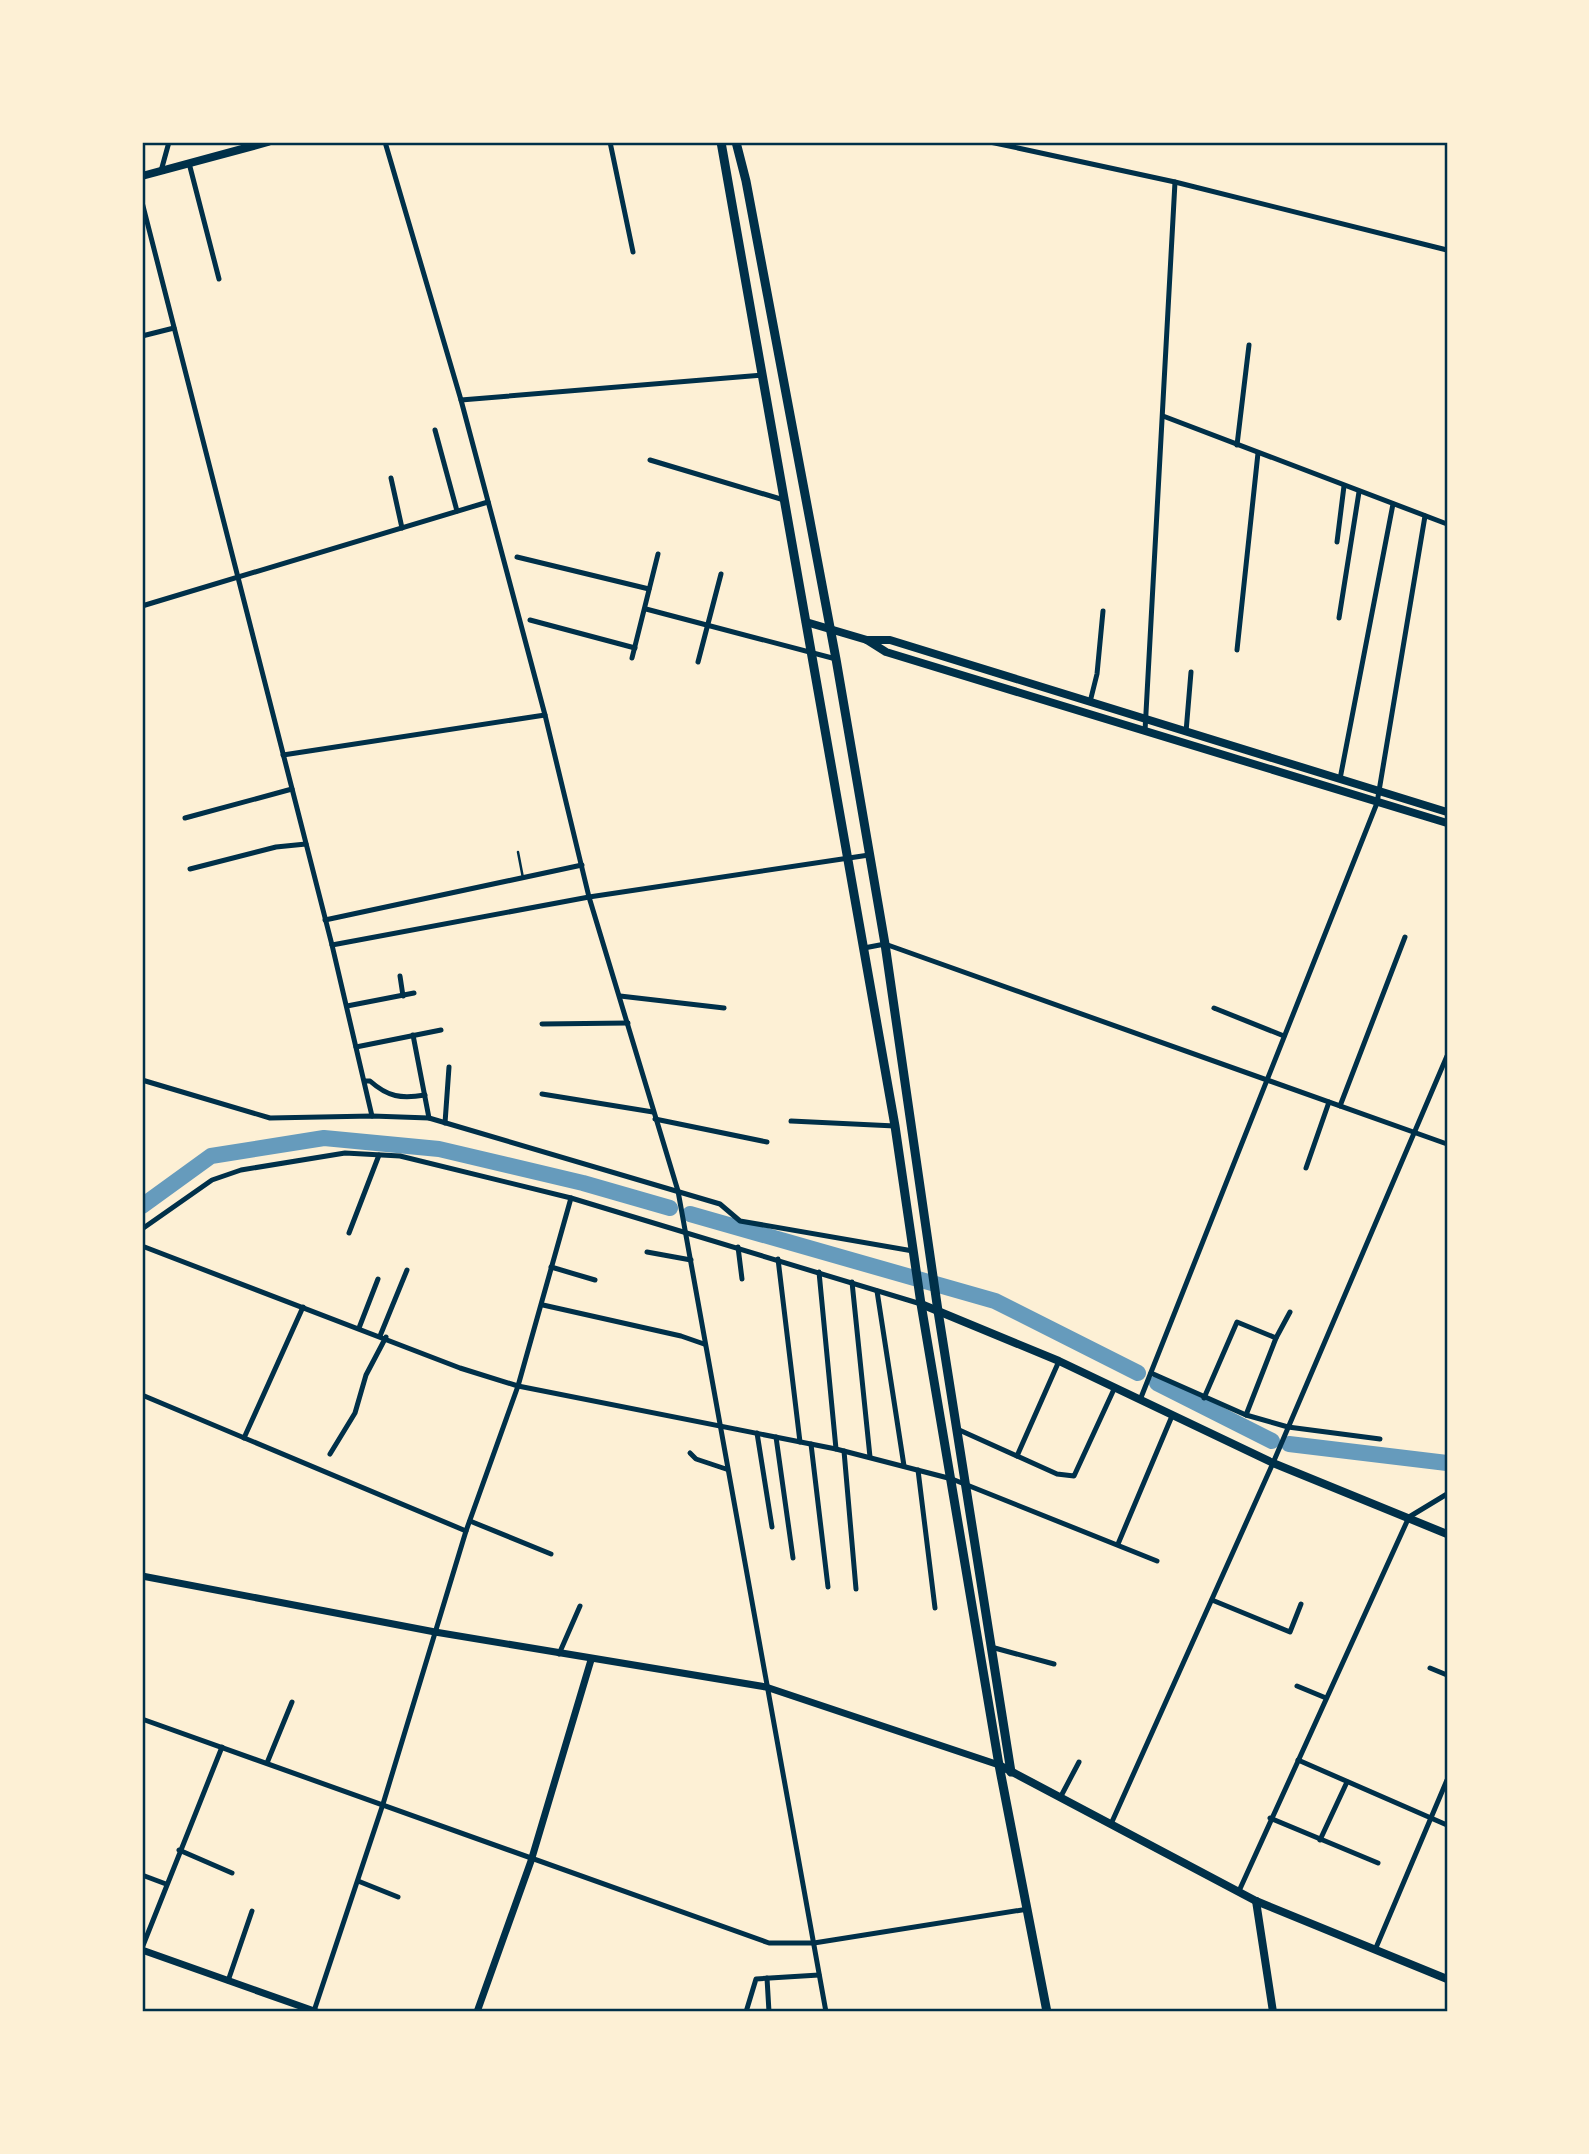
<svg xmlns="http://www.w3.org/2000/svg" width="1589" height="2154" viewBox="0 0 1589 2154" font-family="'IBM Plex Serif',serif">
  <rect width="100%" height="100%" fill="#fdf0d5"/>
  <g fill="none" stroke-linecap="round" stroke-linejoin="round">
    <!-- river -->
    <g stroke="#669bbc" stroke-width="16">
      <path d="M142 1206 211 1156 324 1138 439 1149 583 1183 670 1208"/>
      <path d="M690 1214 995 1301 1138 1373"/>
      <path d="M1157 1383 1272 1441"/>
      <path d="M1289 1444 1447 1463"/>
    </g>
    <!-- service -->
    <path stroke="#003049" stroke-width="2.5" d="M518 852 523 878"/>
    <!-- minor -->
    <g stroke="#003049" stroke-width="5">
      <path d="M385 142 461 400 545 715 589 897 678 1191 826 2012"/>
      <path d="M610 142 633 252"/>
      <path d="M990 142 1175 182 1447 250"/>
      <path d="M189 163 219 279"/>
      <path d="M161 171 169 142"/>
      <path d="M142 202 332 945 372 1116"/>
      <path d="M142 336 174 328"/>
      <path d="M461 400 763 375"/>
      <path d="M1163 416 1447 524"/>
      <path d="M435 430 457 511"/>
      <path d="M1237 445 1249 345"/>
      <path d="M650 460 784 500"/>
      <path d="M391 478 402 528"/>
      <path d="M1337 542 1344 486"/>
      <path d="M517 557 649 589"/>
      <path d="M142 606 488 502"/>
      <path d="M646 609 836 659"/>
      <path d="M1339 618 1359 492"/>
      <path d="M530 620 635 648"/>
      <path d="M1237 650 1258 453"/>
      <path d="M632 658 658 554"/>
      <path d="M698 662 721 574"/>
      <path d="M1090 702 1097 674 1103 611"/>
      <path d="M1145 731 1175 182"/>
      <path d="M1186 732 1191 672"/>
      <path d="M283 755 545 715"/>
      <path d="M1340 779 1393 504"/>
      <path d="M185 818 292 789"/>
      <path d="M190 869 276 847 306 844"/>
      <path d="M325 920 582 865"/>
      <path d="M332 945 589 897 869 855"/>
      <path d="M864 948 885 944 1447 1144"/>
      <path d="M400 976 403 996"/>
      <path d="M620 996 724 1008"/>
      <path d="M347 1006 414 993"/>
      <path d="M1214 1008 1284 1036"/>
      <path d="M542 1024 628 1023"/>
      <path d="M413 1035 429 1118"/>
      <path d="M356 1047 441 1030"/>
      <path d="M142 1080 270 1118 372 1116 429 1118 720 1204 740 1221 913 1251"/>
      <path d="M365 1081H370C388 1097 401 1099 425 1095"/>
      <path d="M542 1094 653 1112"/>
      <path d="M1340 1106 1405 937"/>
      <path d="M655 1119 767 1142"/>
      <path d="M791 1121 895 1126"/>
      <path d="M445 1123 449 1067"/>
      <path d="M1306 1168 1329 1102"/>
      <path d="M142 1229 212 1180 241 1170 345 1153 400 1156 571 1198 921 1304"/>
      <path d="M349 1233 379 1155"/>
      <path d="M142 1246 460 1368 518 1386 836 1449 952 1479 1157 1561"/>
      <path d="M738 1247 742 1279"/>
      <path d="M647 1252 691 1260"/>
      <path d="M778 1259 800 1442"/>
      <path d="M551 1267 595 1280"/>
      <path d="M819 1272 836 1449"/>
      <path d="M852 1282 870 1457"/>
      <path d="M877 1291 904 1466"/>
      <path d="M543 1305 681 1336 704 1344"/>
      <path d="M359 1328 378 1279"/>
      <path d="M380 1336 407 1270"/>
      <path d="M1151 1373 1246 1415 1288 1427 1380 1439"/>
      <path d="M142 1395 466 1531"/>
      <path d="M1204 1398 1237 1322 1276 1338"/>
      <path d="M1140 1400 1377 803 1425 516"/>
      <path d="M1246 1415 1276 1338 1290 1312"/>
      <path d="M957 1429 1057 1474 1074 1476 1115 1387"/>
      <path d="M757 1433 772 1527"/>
      <path d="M776 1437 793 1558"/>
      <path d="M244 1438 303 1307"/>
      <path d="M811 1444 828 1587"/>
      <path d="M844 1451 856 1589"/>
      <path d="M690 1453 696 1459 726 1469"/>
      <path d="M330 1454 355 1413 366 1375 386 1337"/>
      <path d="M1017 1456 1059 1361"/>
      <path d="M918 1470 935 1608"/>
      <path d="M470 1521 551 1554"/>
      <path d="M1118 1544 1172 1416"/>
      <path d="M1212 1600 1290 1632 1301 1604"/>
      <path d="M991 1647 1054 1664"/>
      <path d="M559 1654 580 1606"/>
      <path d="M1430 1668 1447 1675"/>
      <path d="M1297 1686 1326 1698"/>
      <path d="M142 1719 769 1943H814L1028 1909"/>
      <path d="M1298 1760 1447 1825"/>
      <path d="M267 1763 292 1702"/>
      <path d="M1060 1798 1079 1762"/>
      <path d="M1270 1818 1378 1863"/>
      <path d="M1111 1824 1273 1463 1447 1056"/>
      <path d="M1320 1840 1347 1782"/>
      <path d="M179 1850 232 1873"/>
      <path d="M142 1875 166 1884"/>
      <path d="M358 1881 398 1897"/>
      <path d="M1239 1891 1409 1517 1447 1494"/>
      <path d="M142 1948 222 1747"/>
      <path d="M1375 1950 1447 1780"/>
      <path d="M767 1978 769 2012"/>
      <path d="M228 1981 252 1911"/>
      <path d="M314 2011 383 1804 466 1531 518 1386 571 1198"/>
      <path d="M746 2012 756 1979 819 1975"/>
    </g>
    <!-- tertiary -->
    <g stroke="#003049" stroke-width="7">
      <path d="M142 1576 435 1632 766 1687 999 1765"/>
      <path d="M142 1950 317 2012"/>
      <path d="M477 2012 531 1861 591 1660"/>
    </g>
    <!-- secondary -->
    <g stroke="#003049" stroke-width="8">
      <path d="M142 176 268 142"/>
      <path d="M806 622 867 640 886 652 1447 823"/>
      <path d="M867 640H890L1447 812"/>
      <path d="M921 1304 1059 1361 1273 1463 1447 1534"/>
      <path d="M999 1765 1256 1901 1447 1979"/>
      <path d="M1256 1901 1273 2012"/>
    </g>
    <!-- primary -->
    <g stroke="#003049" stroke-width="9">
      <path d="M721 142 895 1126 921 1304 999 1765 1047 2012"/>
      <path d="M736 142 746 181 836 659 885 944 938 1311 1011 1772"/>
    </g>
  </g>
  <!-- border -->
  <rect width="1589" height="2154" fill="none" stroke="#fdf0d5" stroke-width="287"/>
  <rect x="144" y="144" width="1302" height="1866" fill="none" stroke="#003049" stroke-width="2.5"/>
</svg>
